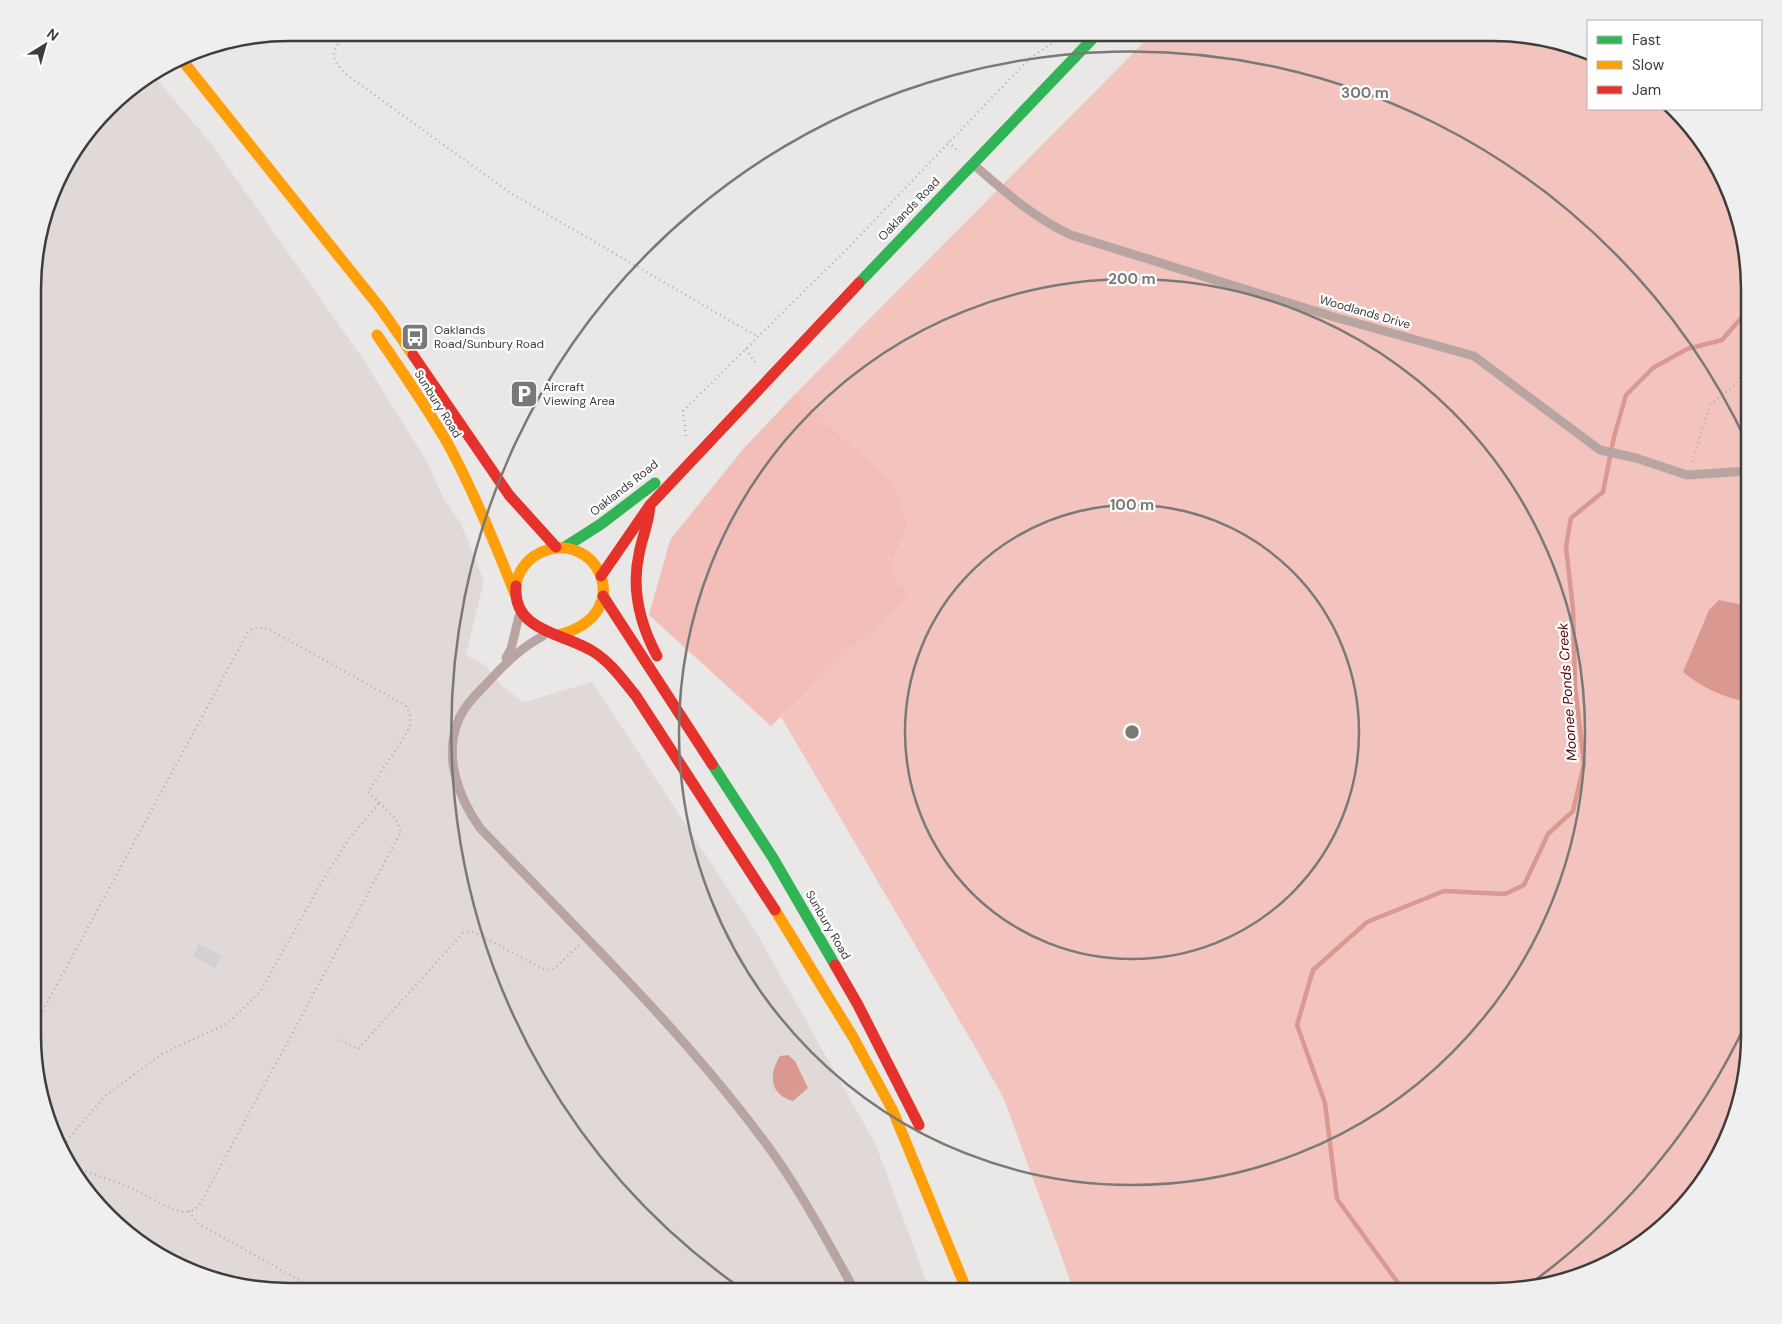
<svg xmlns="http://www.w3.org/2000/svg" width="1782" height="1324" viewBox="0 0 1782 1324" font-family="'DM Sans',sans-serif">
  <rect width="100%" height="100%" fill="#eae8e7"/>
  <!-- built -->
  <path fill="#e0d9d8" d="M154 76 213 146 363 359 426 460 444 499 461 524 484 581 466 655 486 666 503 687 524 702 592 682 755 930 876 1145 930 1291H273L191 1272 120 1228 59 1148 33 1052 35 256 67 161 120 96Z"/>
  <!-- green -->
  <path fill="#f3c4bd" d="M1153 33H1509L1588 51V109H1671L1723 176 1741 223 1749 289V1052L1730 1133 1686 1204 1606 1265 1543 1286 1492 1291H1074L1004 1099 975 1047 781 717 909 594 890 572 908 522 895 485 796 393Z"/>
  <!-- forest -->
  <path fill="#f3beb7" d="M796 393 895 485 908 522 890 572 910 594 771 726 649 615 670 540 744 448Z"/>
  <!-- water -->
  <g fill="#d99990">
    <path d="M1719 600 1749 606V702C1724 698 1703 688 1683 672L1709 610Z"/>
    <path d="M788 1055 795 1061 808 1088 793 1101C770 1095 768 1075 780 1056Z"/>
  </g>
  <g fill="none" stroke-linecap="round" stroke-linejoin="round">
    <!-- stream -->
    <path stroke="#d99990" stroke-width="4.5" d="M1404 1291 1337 1199 1325 1103 1297 1025 1313 970 1367 922 1444 891 1505 894 1524 885 1548 834 1573 811 1584 764 1575 685 1573 609 1566 547 1571 518 1603 492 1614 437 1626 395 1653 368 1687 349 1722 340 1749 309"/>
  </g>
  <!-- building -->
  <path fill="#d2d1d1" d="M199 944 222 956 215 968 193 956Z"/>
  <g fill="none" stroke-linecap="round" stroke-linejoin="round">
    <!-- path -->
    <g stroke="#b6acab" stroke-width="2.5" stroke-dasharray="1 4" stroke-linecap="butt">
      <path d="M348 33C331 50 328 57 347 75L509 192 758 337"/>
      <path d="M948 142 960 152"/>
      <path d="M746 349 756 363"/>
      <path d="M686 436 683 411 847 249 1030 58 1068 33"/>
      <path d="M1692 462 1710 405 1736 384 1749 360"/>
      <path d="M33 1029 248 632C256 626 262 627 270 630L405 705C411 714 412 720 408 731L368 792 396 819 401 832 200 1204 194 1210 183 1212 169 1208 132 1188 80 1169 69 1161"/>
      <path d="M341 1040 358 1049 463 933 474 932 545 970 554 969 579 945"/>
      <path d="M60 1149 105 1096 162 1054 228 1023 260 992 324 878 351 836 379 803"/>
      <path d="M189 1211 197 1223 319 1291"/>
    </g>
    <!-- lane -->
    <g stroke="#b8a5a1" stroke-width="9">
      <path d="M974 165C1006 193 1033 217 1071 235L1334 317 1474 356 1600 450 1636 458 1687 475 1749 471"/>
      <path d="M543 636C522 647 507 662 490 680 480 691 465 704 459 719 443 755 458 797 480 828 575 927 675 1023 758 1133 796 1182 825 1237 855 1291"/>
      <path d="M506 658 511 649 519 616"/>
    </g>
    <!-- fast -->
    <g stroke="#30b455" stroke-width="11">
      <path d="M859 283 1098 33"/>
      <path d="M565 547 601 524 655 483"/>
      <path d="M712 764 773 858 835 965"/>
    </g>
    <!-- slow -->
    <g stroke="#ff9f0a" stroke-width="11">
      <path d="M182 60 381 309 413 355"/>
      <path d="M377 335C402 371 426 406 448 444 474 492 495 543 515 594"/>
      <path d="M516 586C517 573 526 561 536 555 594 522 642 614 558 635"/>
      <path d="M775 910 853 1037 893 1111 967 1291"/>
    </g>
    <!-- jam -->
    <g stroke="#e5322d" stroke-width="11">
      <path d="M413 355 509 495 556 547"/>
      <path d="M650 505C649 523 642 537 639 554 631 590 640 624 657 656"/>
      <path d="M601 576 650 505 859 283"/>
      <path d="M516 586C512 632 565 633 594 652 611 663 623 680 636 696L775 910"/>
      <path d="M603 596 712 764"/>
      <path d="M835 965 858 1005 919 1125"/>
    </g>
  </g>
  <!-- distance rings -->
  <g fill="none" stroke="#7a7978" stroke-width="2.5">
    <circle cx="1132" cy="732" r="227"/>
    <circle cx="1132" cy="732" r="453"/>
    <path d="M1748 1019A680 680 0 0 1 1527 1286M742 1289A680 680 0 1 1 1748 445"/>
  </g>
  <!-- icons -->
  <defs>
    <g id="bus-square" transform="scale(1.4375)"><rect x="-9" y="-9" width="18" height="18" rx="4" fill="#7a7978" stroke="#fff"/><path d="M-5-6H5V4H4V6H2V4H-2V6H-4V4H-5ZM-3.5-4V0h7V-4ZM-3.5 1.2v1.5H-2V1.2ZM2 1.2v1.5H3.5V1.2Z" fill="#fff"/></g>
    <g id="parking-square" transform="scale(1.4375)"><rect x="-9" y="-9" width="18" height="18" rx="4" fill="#7a7978" stroke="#fff"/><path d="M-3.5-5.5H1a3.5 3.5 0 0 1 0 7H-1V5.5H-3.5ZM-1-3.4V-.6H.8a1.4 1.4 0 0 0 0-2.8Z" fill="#fff"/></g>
  </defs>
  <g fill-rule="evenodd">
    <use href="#bus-square" x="415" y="337"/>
    <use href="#parking-square" x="524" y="394"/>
  </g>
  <g text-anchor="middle" stroke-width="4.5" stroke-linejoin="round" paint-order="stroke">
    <!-- street labels -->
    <g font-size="12" fill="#3e3d3c" stroke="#fff">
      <text transform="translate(909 209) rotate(-46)" y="4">Oaklands Road</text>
      <text transform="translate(1365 312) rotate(16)" y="4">Woodlands Drive</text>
      <text transform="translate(438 404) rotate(58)" y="4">Sunbury Road</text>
      <text transform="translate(624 488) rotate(-38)" y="4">Oaklands Road</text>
      <text transform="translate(828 925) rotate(60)" y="4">Sunbury Road</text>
    </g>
    <!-- poi labels -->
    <g font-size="12" fill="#3e3d3c" stroke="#fff" text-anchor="start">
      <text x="434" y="334">Oaklands<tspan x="434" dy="14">Road/Sunbury Road</tspan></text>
      <text x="543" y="391">Aircraft<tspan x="543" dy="14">Viewing Area</tspan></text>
    </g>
    <!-- water labels -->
    <g font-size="14" font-style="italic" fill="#500" stroke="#fff">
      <text transform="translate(1567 692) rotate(-94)" y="5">Moonee Ponds Creek</text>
    </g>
  </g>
  <!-- crop -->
  <path d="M0 0H1782V1324H0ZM289 41H1493A248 248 0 0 1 1741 289V1035A248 248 0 0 1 1493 1283H289A248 248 0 0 1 41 1035V289A248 248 0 0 1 289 41Z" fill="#f0efef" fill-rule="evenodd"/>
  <path fill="none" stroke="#3e3d3c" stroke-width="2.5" d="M289 41H1493A248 248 0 0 1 1741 289V1035A248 248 0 0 1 1493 1283H289A248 248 0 0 1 41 1035V289A248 248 0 0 1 289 41Z"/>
  <circle cx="1132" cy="732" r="8" fill="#7a7978" stroke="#fff" stroke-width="2.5"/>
  <g font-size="15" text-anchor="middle" font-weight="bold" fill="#7a7978" stroke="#fff" stroke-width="4.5" stroke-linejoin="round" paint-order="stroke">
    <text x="1365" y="98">300 m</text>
    <text x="1132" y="284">200 m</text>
    <text x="1132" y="510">100 m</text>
  </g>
  <!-- legend -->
  <rect x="1587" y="20" width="175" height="90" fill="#ffffff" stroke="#b2b1b1"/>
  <rect x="1597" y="36" width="25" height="8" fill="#30b455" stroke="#b2b1b1"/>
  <text x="1632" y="45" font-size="15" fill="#3e3d3c">Fast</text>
  <rect x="1597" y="61" width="25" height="8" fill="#ff9f0a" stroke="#b2b1b1"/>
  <text x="1632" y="70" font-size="15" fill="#3e3d3c">Slow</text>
  <rect x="1597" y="86" width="25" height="8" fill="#e5322d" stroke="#b2b1b1"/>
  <text x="1632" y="95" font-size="15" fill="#3e3d3c">Jam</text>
  <!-- north arrow -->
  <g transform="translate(45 45) rotate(37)" stroke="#ffffff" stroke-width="4" paint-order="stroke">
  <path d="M0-4L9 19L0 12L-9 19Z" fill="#3e3d3c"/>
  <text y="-8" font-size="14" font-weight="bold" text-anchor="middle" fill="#3e3d3c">N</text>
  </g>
</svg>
